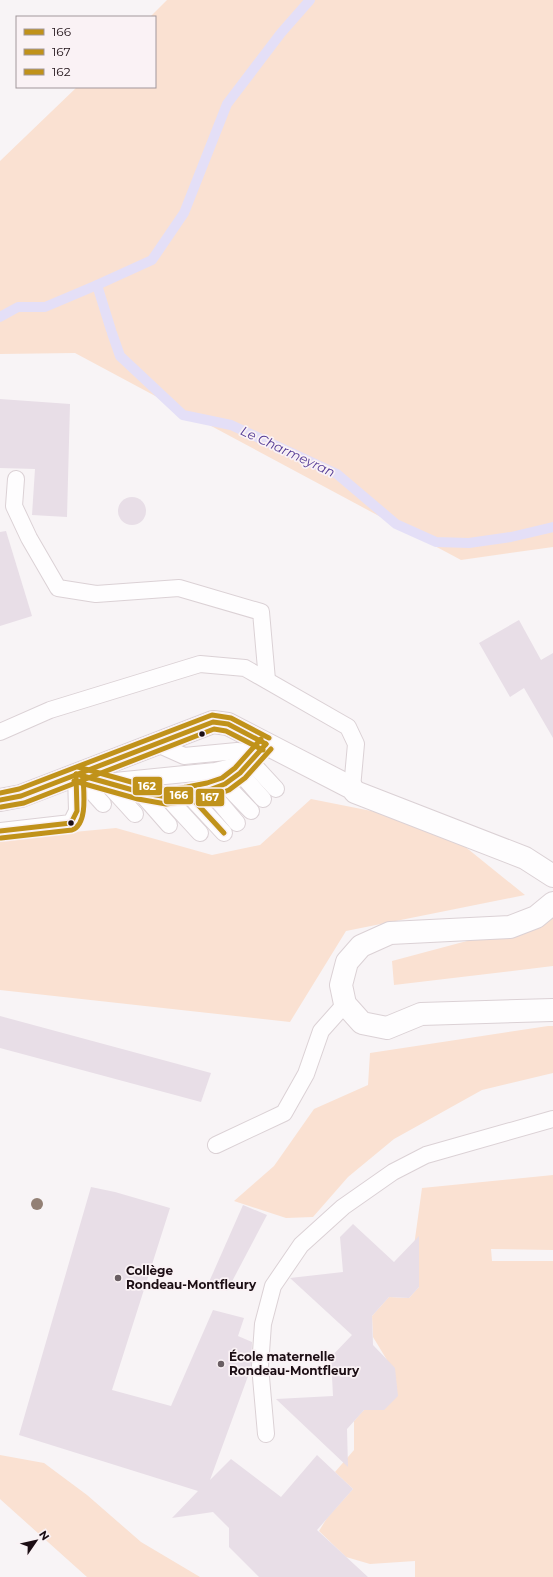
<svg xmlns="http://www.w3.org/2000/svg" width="553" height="1577" viewBox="0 0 553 1577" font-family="Montserrat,sans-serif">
  <rect width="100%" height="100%" fill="#f8f4f6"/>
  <!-- green -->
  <g fill="#fae1d2">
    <path d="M167 0H553V547L461 560 75 353 0 354V161L77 87H155V17H150Z"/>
    <path d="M311 799 437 824 525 895 346 931 290 1022 0 990V839L116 828 212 855 260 845Z"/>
    <path d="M553 918V966L394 985 392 961Z"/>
    <path d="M548 1026H553V1073L482 1090 394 1139 348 1177 313 1217 286 1218 234 1201 274 1166 314 1109 368 1085 370 1053Z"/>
    <path d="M553 1175V1250L491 1249 492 1261H553V1577H415V1561L370 1564 346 1557 319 1531 327 1518 353 1489 335 1472 354 1450V1421L364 1410 387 1360 373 1337 372 1316 389 1297 409 1298 419 1287V1257L414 1246 422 1188Z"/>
    <path d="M0 1455 44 1463 87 1495 141 1542 200 1577H87L0 1499Z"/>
  </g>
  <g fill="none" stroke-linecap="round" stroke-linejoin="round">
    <!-- stream -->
    <g stroke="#e4dff7" stroke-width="10">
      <path d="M97 285 152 260 184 213 227 104 281 33 310 0"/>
      <path d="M0 317 18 307H45L97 285 111 330"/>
      <path d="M112 333 120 356 183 415 231 425 337 474 396 524 436 542 469 543 511 537 553 527"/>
    </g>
  </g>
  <!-- building -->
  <g fill="#e8dee7">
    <path d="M0 399 70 404 67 517 32 515 35 469 0 468Z"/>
    <circle cx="132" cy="511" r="14"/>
    <path d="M6 531 32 616 0 626V532Z"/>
    <path d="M519 620 541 660 553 653V738L524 688 510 697 479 643Z"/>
    <path d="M0 1016 211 1073 201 1102 0 1048Z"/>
    <path d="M91 1187 115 1192 170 1208 112 1390 171 1406 213 1310 244 1318 238 1336 252 1342 251 1368 210 1480 231 1459 281 1497 317 1455 353 1489 317 1530 368 1577H259L229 1547V1528L213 1512 172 1518 198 1491 19 1435Z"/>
    <path d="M243 1205 267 1215 227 1291 209 1282Z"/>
    <path d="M353 1224 394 1262 419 1236V1287L409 1298 389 1297 372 1316 373 1345 395 1368 398 1396 384 1410H364L347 1429 348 1467 276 1399 333 1396 331 1357 352 1335 290 1278 343 1272 340 1237Z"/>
  </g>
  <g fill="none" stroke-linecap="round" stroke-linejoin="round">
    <!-- lane casing -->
    <g stroke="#dbd1d5" stroke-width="18">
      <g id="lane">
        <path d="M16 479 14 506 29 538 58 588 96 594 179 588 261 612 267 680"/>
        <path d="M0 732 50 710 200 664 245 668 348 727 356 744 352 788"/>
        <path d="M155 743 184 756 237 751 256 753"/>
        <path d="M251 762 276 789"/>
        <path d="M240 773 263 799"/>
        <path d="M76 774 140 792 167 797 188 794 209 790 225 784 240 773 266 744"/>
        <path d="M76 774 103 804"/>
        <path d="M105 781 135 814"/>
        <path d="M115 781 215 771 248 763"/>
        <path d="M225 784 251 811"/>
        <path d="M209 790 237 823"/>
        <path d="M140 792 169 825"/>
        <path d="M188 794 224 833"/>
        <path d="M167 797 200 833"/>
        <path d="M0 831 71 823 77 811 76 774"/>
        <path d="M216 1145 284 1113 306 1074 321 1031 345 1004"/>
        <path d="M266 1434 260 1366 263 1324 273 1286 301 1245 343 1207 393 1172 426 1155 553 1119"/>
      </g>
    </g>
    <!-- street casing -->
    <g stroke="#dbd1d5" stroke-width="24">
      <g id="street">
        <path d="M0 800 21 796 213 722 228 724 352 788 355 792 525 858 553 876"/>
        <path d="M553 903 536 917 510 927 390 933 361 946 347 962 341 985 345 1004 362 1023 387 1028 421 1014 553 1010"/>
      </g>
    </g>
    <!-- lane -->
    <use href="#lane" stroke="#fefdfe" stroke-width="16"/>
    <!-- street -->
    <use href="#street" stroke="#fefdfe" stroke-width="22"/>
    <!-- bus-1 casing -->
    <g stroke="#faf2f5" stroke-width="8">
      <g id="bus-1">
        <path d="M76 774 140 792 167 797 188 794 209 790 225 784 240 773 266 744"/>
        <path d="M188 794 224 833"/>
        <path d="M0 800 21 796 213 722 228 724 266 744"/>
        <path d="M0 831 71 823 77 811 76 774"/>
      </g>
    </g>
    <!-- bus-2 casing -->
    <g stroke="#faf2f5" stroke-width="8">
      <g id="bus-2">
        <path d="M74 781 138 799 166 804 189 801 211 797 229 790 245 778 271 749"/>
        <path d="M1 807 24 803 214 729 226 731 263 750"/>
        <path d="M1 838 72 830C89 824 83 788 83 774"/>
      </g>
    </g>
    <!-- bus-3 casing -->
    <g stroke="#faf2f5" stroke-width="8">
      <g id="bus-3">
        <path d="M78 767 142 785 167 790 187 787 207 783 222 778 235 768 261 739"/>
        <path d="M0 793 19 789 212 715 231 718 269 738"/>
      </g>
    </g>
    <!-- bus-1 -->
    <use href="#bus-1" stroke="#c0921a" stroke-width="5"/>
    <!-- bus-2 -->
    <use href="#bus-2" stroke="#c0921a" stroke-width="5"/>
    <!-- bus-3 -->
    <use href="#bus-3" stroke="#c0921a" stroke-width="5"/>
  </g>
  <!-- trees -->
  <circle fill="#938075" cx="37" cy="1204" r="6"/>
  <!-- markers -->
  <g fill="#1c0e14" stroke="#faf2f5" stroke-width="1.5">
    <circle cx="202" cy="734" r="3.5"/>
    <circle cx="71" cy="823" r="3.5"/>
  </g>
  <g fill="#695e63" stroke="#faf2f5" stroke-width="1.5">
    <circle cx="118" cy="1278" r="4"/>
    <circle cx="221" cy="1364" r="4"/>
  </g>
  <g text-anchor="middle" stroke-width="3.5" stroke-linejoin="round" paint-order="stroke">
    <!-- poi labels -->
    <g font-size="12" font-weight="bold" fill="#1c0e14" stroke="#faf2f5" text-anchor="start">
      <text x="126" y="1275">Collège<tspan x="126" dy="14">Rondeau-Montfleury</tspan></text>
      <text x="229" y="1361">École maternelle<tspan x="229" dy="14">Rondeau-Montfleury</tspan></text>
    </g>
    <!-- water labels -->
    <g font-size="13" font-style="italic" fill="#523995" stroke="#faf2f5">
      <text transform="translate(288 451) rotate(25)" y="5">Le Charmeyran</text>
    </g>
  </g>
  <g stroke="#faf2f5" stroke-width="1.5">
    <rect x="132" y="776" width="31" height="20" rx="4" fill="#c0921a"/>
    <rect x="163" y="786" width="31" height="19" rx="4" fill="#c0921a"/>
    <rect x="195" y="788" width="30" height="19" rx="4" fill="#c0921a"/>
  </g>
  <g font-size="11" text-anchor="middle" font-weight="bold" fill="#fff">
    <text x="147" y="790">162</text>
    <text x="179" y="799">166</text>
    <text x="210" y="801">167</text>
  </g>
  <!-- legend -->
  <rect x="16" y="16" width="140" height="72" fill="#faf2f5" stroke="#a1979b"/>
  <rect x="24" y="29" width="20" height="6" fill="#c0921a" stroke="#a1979b"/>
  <text x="52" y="36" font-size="12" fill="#1c0e14">166</text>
  <rect x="24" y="49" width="20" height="6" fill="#c0921a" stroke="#a1979b"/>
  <text x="52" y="56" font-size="12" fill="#1c0e14">167</text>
  <rect x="24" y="69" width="20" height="6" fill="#c0921a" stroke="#a1979b"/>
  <text x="52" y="76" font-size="12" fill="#1c0e14">162</text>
  <!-- north arrow -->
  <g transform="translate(36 1541) rotate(56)" stroke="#faf2f5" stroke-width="3" paint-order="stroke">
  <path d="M0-3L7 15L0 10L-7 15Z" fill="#1c0e14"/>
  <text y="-6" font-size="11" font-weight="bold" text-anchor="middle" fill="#1c0e14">N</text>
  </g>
</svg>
